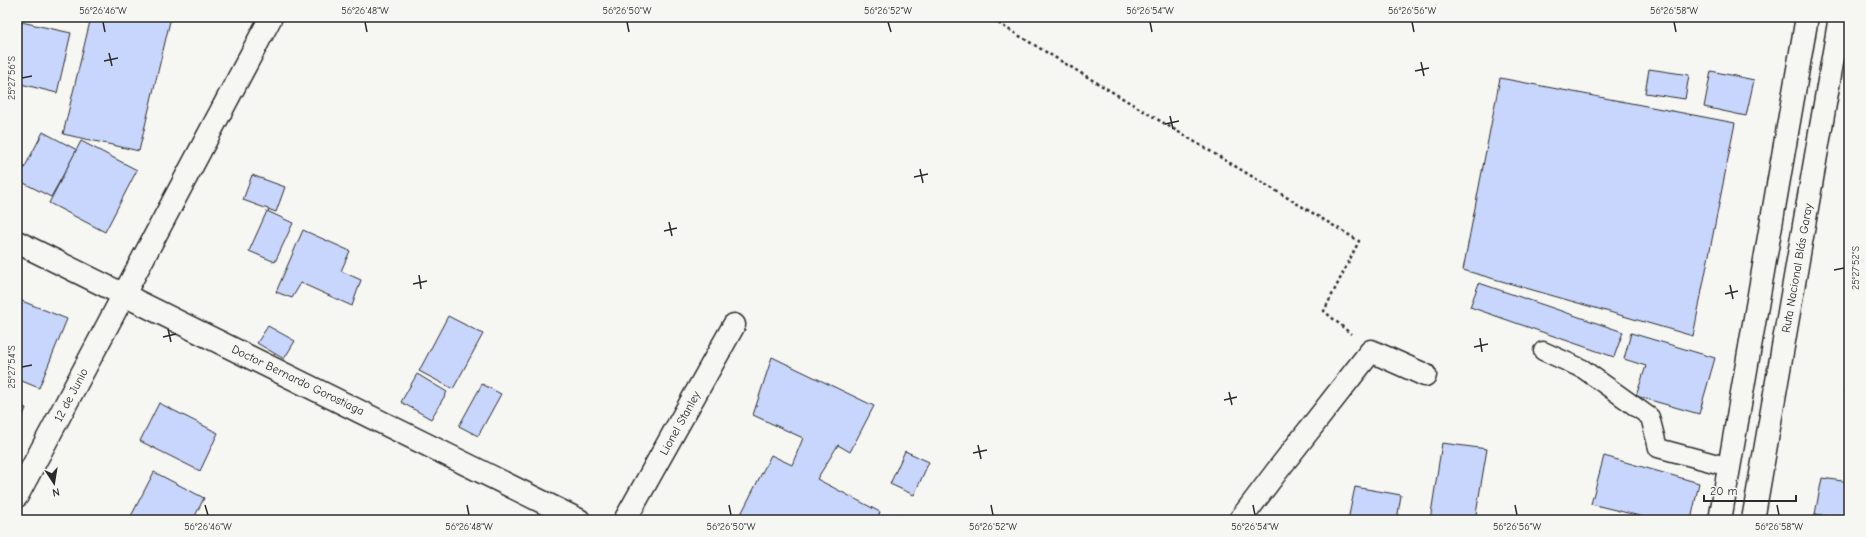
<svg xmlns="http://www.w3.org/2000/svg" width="1866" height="537" viewBox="0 0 1866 537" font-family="'Comic Neue',sans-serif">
  <rect width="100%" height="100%" fill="#f6f6f2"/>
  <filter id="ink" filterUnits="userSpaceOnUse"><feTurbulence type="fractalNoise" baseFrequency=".025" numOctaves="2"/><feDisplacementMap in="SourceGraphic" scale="8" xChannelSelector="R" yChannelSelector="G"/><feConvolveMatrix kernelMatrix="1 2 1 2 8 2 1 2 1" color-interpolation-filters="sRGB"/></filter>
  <g filter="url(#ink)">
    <!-- building -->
    <g fill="#c8d6fd" stroke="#2b2b2b">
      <path d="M91 17H171L139 151 63 134Z"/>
      <path d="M17 21 71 33 57 93 17 83Z"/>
      <path d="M1649 69 1689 75 1685 99 1645 93Z"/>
      <path d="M1711 71 1754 80 1746 116 1704 107Z"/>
      <path d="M1500 78 1735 123 1693 336 1463 270Z"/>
      <path d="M43 132 77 150 51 197 18 180Z"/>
      <path d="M81 141 137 170 105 232 49 203Z"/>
      <path d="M252 175 285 187 276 212 243 200Z"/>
      <path d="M267 211 293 223 275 262 249 251Z"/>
      <path d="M303 230 350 251 341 271 361 280 352 306 301 283 292 298 276 292Z"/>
      <path d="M1479 283 1623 332 1614 357 1470 307Z"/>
      <path d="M17 299 67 319 39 388 17 379Z"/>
      <path d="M448 316 483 334 453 389 419 371Z"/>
      <path d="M268 326 295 341 284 359 257 343Z"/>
      <path d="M1631 333 1715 358 1699 414 1636 396 1646 366 1624 359Z"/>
      <path d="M772 357 874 406 850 452 838 445 817 479 880 512 877 520H738L771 455 792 465 803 438 753 415Z"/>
      <path d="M1849 372V393L1844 392Z"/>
      <path d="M417 374 447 392 431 419 401 402Z"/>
      <path d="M482 384 501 394 478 436 459 426Z"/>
      <path d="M159 403 218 433 200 471 140 441Z"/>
      <path d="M17 405 26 408 17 431Z"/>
      <path d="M1442 443 1487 449 1475 520H1430Z"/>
      <path d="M905 451 929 462 914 495 890 484Z"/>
      <path d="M1604 456 1699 483 1691 520H1656L1591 504Z"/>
      <path d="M154 472 204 498 193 520H129Z"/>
      <path d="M1822 478 1849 482V520L1815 514Z"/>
      <path d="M1355 487 1401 495 1397 520H1348Z"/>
      <path d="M898 514 914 520H895Z"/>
      <path d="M1815 514 1847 520H1814Z"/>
    </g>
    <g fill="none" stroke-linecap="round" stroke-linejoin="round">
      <!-- lane casing -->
      <g stroke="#2b2b2b" stroke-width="21">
        <path id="lane" d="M1543 351 1583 369 1650 417 1658 448 1729 467"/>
      </g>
      <!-- street casing -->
      <g stroke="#2b2b2b" stroke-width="25">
        <g id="street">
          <path d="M17 242 579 520"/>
          <path d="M17 496 271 17"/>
          <path d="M625 520 734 325"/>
          <path d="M1240 520 1277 471 1371 351 1425 375"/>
        </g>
      </g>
      <!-- highway casing -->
      <g stroke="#2b2b2b" stroke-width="25">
        <g id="highway">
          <path d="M1720 520 1807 17"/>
          <path d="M1753 520 1840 17"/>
        </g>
      </g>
      <!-- path -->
      <path stroke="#2b2b2b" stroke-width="2.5" stroke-dasharray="3 3" stroke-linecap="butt" d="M988 17 1359 241 1324 311 1351 334"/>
      <!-- lane -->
      <use href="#lane" stroke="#f6f6f2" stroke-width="18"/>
      <!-- street -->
      <use href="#street" stroke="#f6f6f2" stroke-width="22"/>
      <!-- highway -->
      <use href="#highway" stroke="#f6f6f2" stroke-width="22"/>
    </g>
  </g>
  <!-- ticks -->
  <path fill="none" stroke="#2b2b2b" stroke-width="1.5" d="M103 22 105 32M365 22 367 32M627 22 629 32M888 22 891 32M1150 22 1152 32M1412 22 1414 32M1674 22 1676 32M109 53 112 66M104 61 118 58M1421 62 1424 76M1415 71 1429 68M22 78 32 76M1170 116 1173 129M1165 124 1179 121M920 169 923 183M914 177 928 174M669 222 672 236M664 231 677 228M1834 270 1844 268M419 275 421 289M413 284 427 281M1730 285 1733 299M1725 294 1738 291M168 329 171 342M163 337 176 334M1480 338 1482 352M1474 347 1488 344M22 367 32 365M1229 392 1232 405M1224 400 1237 397M978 445 981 459M973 453 987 450M205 505 208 515M467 505 469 515M729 505 731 515M991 505 993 515M1253 505 1255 515M1515 505 1517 515M1777 505 1779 515"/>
  <g text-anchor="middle" stroke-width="4" stroke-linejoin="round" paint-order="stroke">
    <!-- street labels -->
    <g font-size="12" fill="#2b2b2b" stroke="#f6f6f2">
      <text transform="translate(1797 268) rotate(-80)" y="4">Ruta Nacional Blás Garay</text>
      <text transform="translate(298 380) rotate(26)" y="4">Doctor Bernardo Gorostiaga</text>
      <text transform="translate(71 395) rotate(-62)" y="4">12 de Junio</text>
      <text transform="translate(680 423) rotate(-61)" y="4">Lionel Stanley</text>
    </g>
  </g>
  <!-- margin -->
  <rect width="1866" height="537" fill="none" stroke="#f6f6f2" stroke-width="44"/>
  <!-- north arrow -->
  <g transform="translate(54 483) rotate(168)" stroke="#f6f6f2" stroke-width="3" paint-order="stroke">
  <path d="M0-3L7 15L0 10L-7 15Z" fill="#2b2b2b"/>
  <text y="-6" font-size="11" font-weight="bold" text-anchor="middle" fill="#2b2b2b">N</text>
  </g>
  <!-- scale -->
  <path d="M1704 495v6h92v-6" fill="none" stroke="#2b2b2b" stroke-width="2"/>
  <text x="1710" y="495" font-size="12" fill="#2b2b2b" stroke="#f6f6f2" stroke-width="3" paint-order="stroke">20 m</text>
  <rect x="22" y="22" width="1822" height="493" fill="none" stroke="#2b2b2b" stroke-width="1.5"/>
  <g font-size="10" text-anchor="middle" fill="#2b2b2b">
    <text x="103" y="14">56°26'46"W</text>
    <text x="365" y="14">56°26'48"W</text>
    <text x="627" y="14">56°26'50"W</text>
    <text x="888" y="14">56°26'52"W</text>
    <text x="1150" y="14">56°26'54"W</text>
    <text x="1412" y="14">56°26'56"W</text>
    <text x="1674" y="14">56°26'58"W</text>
    <text transform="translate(11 78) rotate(-90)" y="4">25°27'56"S</text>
    <text transform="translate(1855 268) rotate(-90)" y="4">25°27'52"S</text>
    <text transform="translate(11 367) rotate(-90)" y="4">25°27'54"S</text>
    <text x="208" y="530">56°26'46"W</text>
    <text x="469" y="530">56°26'48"W</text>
    <text x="731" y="530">56°26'50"W</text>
    <text x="993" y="530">56°26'52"W</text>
    <text x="1255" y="530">56°26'54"W</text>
    <text x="1517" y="530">56°26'56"W</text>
    <text x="1779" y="530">56°26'58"W</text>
  </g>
</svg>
